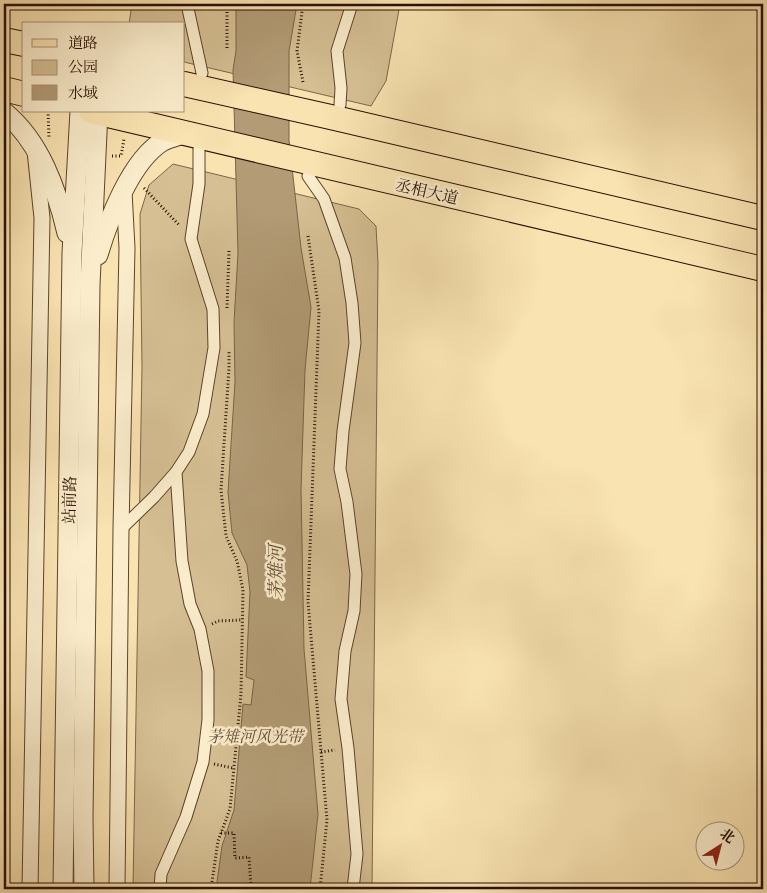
<svg xmlns="http://www.w3.org/2000/svg" width="767" height="893" viewBox="0 0 767 893" font-family="'IM FELL Double Pica','Noto Serif SC',serif">
  <rect width="100%" height="100%" fill="#f9e3b1"/>
  <filter id="stains"><feTurbulence type="fractalNoise" baseFrequency=".004" numOctaves="4"/><feColorMatrix values="0 0 0 0 .2 0 0 0 0 .09 0 0 0 0 .02 0 0 0 .5 -.17"/></filter>
  <radialGradient id="worn" r=".72"><stop offset=".6" stop-color="#630" stop-opacity="0"/><stop offset="1" stop-color="#630" stop-opacity=".3"/></radialGradient>
  <!-- green -->
  <g fill="#d5bf93" stroke="#7e664a">
    <path d="M132 4H400L386 81 371 106 184 62V24H129Z"/>
    <path d="M173 164 359 209 376 226 378 263 372 889H133L142 366 140 214 149 185Z"/>
  </g>
  <!-- water -->
  <path fill="#b29b75" stroke="#7b6346" d="M236 4H297L289 51V140L301 248 311 307 305 370 301 489 304 649 318 814 310 889H216L222 846 234 810 243 704 251 705 254 680 246 677 250 592 247 565 232 533 228 492 235 382 234 322 238 253 233 70 236 51Z"/>
  <g fill="none" stroke-linecap="round" stroke-linejoin="round">
    <!-- pedestrian casing -->
    <g stroke="#5c432c" stroke-width="13">
      <g id="pedestrian">
        <path d="M187 4 202 73"/>
        <path d="M340 105 341 88 337 51 352 4"/>
        <path d="M308 176 324 199 345 258 352 303 355 343 343 431 340 469 347 502 356 574 354 611 345 651 341 699 348 748 357 854 353 889"/>
        <path d="M121 529 154 497 176 472"/>
        <path d="M160 889 161 874 186 817 203 762 208 720V671L200 629 190 604 182 561 176 472 189 452 203 414 214 348 213 309 191 239 199 184V149"/>
      </g>
    </g>
    <!-- minor casing -->
    <g stroke="#5c432c" stroke-width="17">
      <g id="minor">
        <path d="M30 889 42 218 35 151"/>
        <path d="M117 889 121 529 127 248 124 191"/>
      </g>
    </g>
    <!-- tertiary casing -->
    <g stroke="#5c432c" stroke-width="21">
      <g id="tertiary">
        <path d="M4 112C40 141 57 190 67 233"/>
        <path d="M98 255C108 221 131 160 163 141 170 138 178 136 185 133"/>
        <path d="M63 889 72 253 80 111"/>
        <path d="M84 889 83 818 90 285 98 111"/>
      </g>
    </g>
    <!-- primary casing -->
    <g stroke="#280e00" stroke-width="26">
      <g id="primary">
        <path d="M4 40 24 44"/>
        <path d="M184 84 335 118 763 218"/>
        <path d="M4 89 24 94"/>
        <path d="M91 111 763 269"/>
      </g>
    </g>
    <!-- path -->
    <g stroke="#280e00" stroke-width="3" stroke-dasharray="1 2.5" stroke-linecap="butt">
      <path d="M227 48V4"/>
      <path d="M303 82 297 51 303 4"/>
      <path d="M48 111 49 138"/>
      <path d="M112 156H121L124 139"/>
      <path d="M144 188 179 225"/>
      <path d="M308 236 319 311 308 602 327 820 320 889"/>
      <path d="M227 308 229 251"/>
      <path d="M212 624 218 621 241 620"/>
      <path d="M321 752 335 750"/>
      <path d="M214 764 233 768"/>
      <path d="M221 833H234L235 858 249 857 251 887H241V889"/>
      <path d="M211 889 218 841 230 809 241 694 243 590 237 561 226 536 221 490 229 368V351"/>
    </g>
    <!-- pedestrian -->
    <use href="#pedestrian" stroke="#fbedcc" stroke-width="11"/>
    <!-- minor -->
    <use href="#minor" stroke="#fbedcc" stroke-width="15"/>
    <!-- tertiary -->
    <use href="#tertiary" stroke="#fbedcc" stroke-width="19"/>
    <!-- primary -->
    <use href="#primary" stroke="#f9e3b1" stroke-width="24"/>
  </g>
  <g text-anchor="middle" stroke-width="5" stroke-linejoin="round" paint-order="stroke">
    <!-- street labels -->
    <g font-size="16" fill="#280e00" stroke="#fbedcc">
      <text transform="translate(427 191) rotate(13)" y="6">丞相大道</text>
      <text transform="translate(69 500) rotate(-89)" y="6">站前路</text>
    </g>
    <!-- park labels -->
    <g font-size="16" font-style="italic" fill="#654c33" stroke="#fbedcc">
      <text x="255" y="742">茅雉河风光带</text>
    </g>
    <!-- water labels -->
    <g font-size="18" font-style="italic" fill="#664d35" stroke="#fbedcc">
      <text transform="translate(276 572) rotate(-90)" y="6">茅雉河</text>
    </g>
  </g>
  <!-- margin -->
  <rect width="767" height="893" fill="none" stroke="#f9e3b1" stroke-width="20"/>
  <rect x="5" y="5" width="757" height="883" fill="none" stroke="#280e00" stroke-width="2.5"/>
  <rect x="10" y="10" width="747" height="873" fill="none" stroke="#280e00"/>
  <!-- legend -->
  <rect x="22" y="22" width="162" height="90" fill="#fbedcc" stroke="#a7947a"/>
  <rect x="32" y="39" width="25" height="8" fill="#f9e3b1" stroke="#a7947a"/>
  <text x="68" y="48" font-size="15" fill="#280e00">道路</text>
  <rect x="32" y="60" width="25" height="15" fill="#d5bf93" stroke="#a7947a"/>
  <text x="68" y="72" font-size="15" fill="#280e00">公园</text>
  <rect x="32" y="85" width="25" height="15" fill="#b29b75" stroke="#a7947a"/>
  <text x="68" y="98" font-size="15" fill="#280e00">水域</text>
  <!-- north arrow -->
  <g transform="translate(720 846) rotate(36)"><circle r="24" fill="#fbedcc" stroke="#a7947a"/>
  <path d="M0-4L9 19L0 12L-9 19Z" fill="#8f2418"/>
  <text y="-8" font-size="14" font-weight="bold" text-anchor="middle" fill="#280e00">北</text>
  </g>
  <rect width="100%" height="100%" filter="url(#stains)"/>
  <rect width="100%" height="100%" fill="url(#worn)"/>
</svg>
